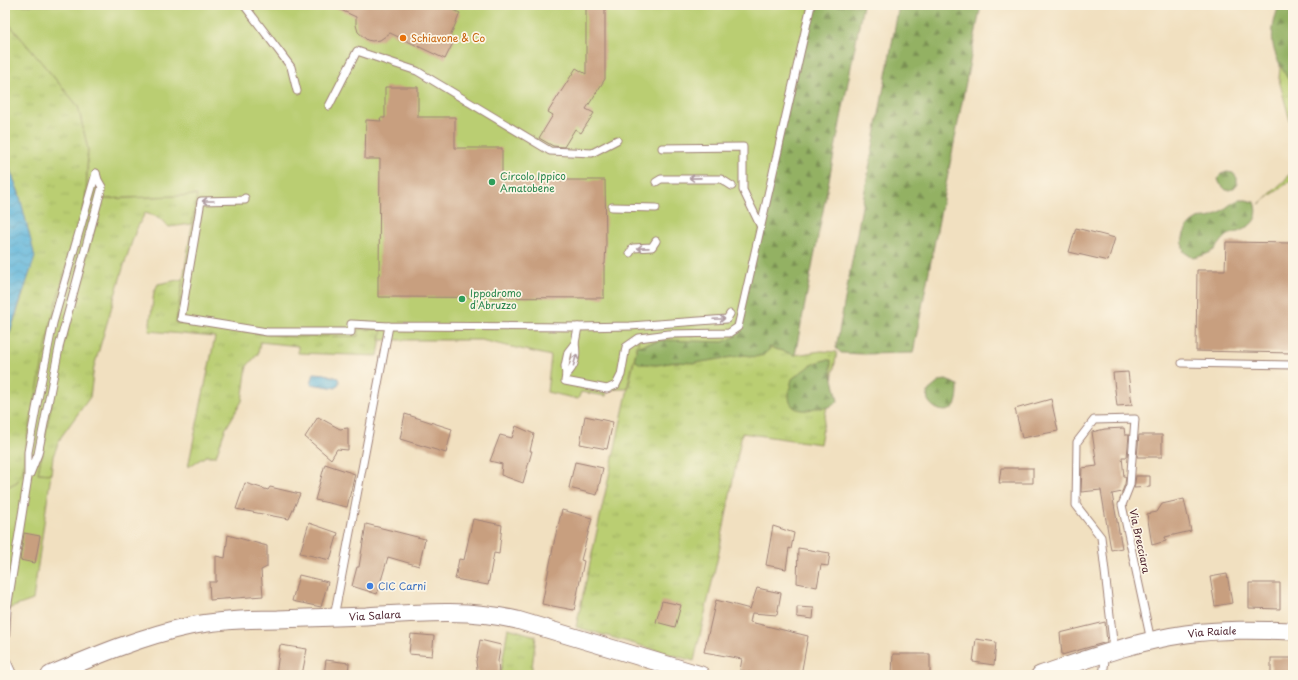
<svg xmlns="http://www.w3.org/2000/svg" width="1298" height="680" viewBox="0 0 1298 680" font-family="'Playpen Sans',sans-serif">
  <defs>
    <pattern id="grass-tufts" width="24" height="20" patternUnits="userSpaceOnUse"><rect width="24" height="20" fill="#bace72"/><path d="M3 7l-1-3M5 7V3M7 7l1-3M15 17l-1-3M17 17v-4M19 17l1-3" fill="none" stroke="#a1b063"/></pattern>
    <pattern id="forest-firs" width="22" height="20" patternUnits="userSpaceOnUse"><rect width="22" height="20" fill="#93b164"/><path d="M5 1l3.5 6h-7zM16 11l3.5 6h-7z" fill="#7a8f53"/></pattern>
    <pattern id="water-waves" width="16" height="10" patternUnits="userSpaceOnUse"><rect width="16" height="10" fill="#5fb5db"/><path d="M0 5q4-4 8 0t8 0" fill="none" stroke="#5093b2"/></pattern>
  </defs>
  <rect width="100%" height="100%" fill="#fcf5e5"/>
  <filter id="ink" filterUnits="userSpaceOnUse"><feTurbulence type="fractalNoise" baseFrequency=".025" numOctaves="2"/><feDisplacementMap in="SourceGraphic" scale="8" xChannelSelector="R" yChannelSelector="G"/><feConvolveMatrix kernelMatrix="1 2 1 2 8 2 1 2 1" color-interpolation-filters="sRGB"/></filter>
  <filter id="wash" filterUnits="userSpaceOnUse"><feTurbulence type="fractalNoise" baseFrequency=".012" numOctaves="4" result="noise"/><feDisplacementMap in="SourceGraphic" scale="16" xChannelSelector="R" yChannelSelector="G"/><feGaussianBlur stdDeviation="0.9" result="paint"/><feColorMatrix in="noise" values="0 0 0 0 0 0 0 0 0 0 0 0 0 0 0 0 0 1.4 0 .05"/><feComposite in="paint" operator="in"/></filter>
  <g filter="url(#wash)">
    <rect width="100%" height="100%" fill="#f1e0c0"/>
    <!-- grass -->
    <g fill="url(#grass-tufts)" stroke="#82764e">
      <path d="M5 19 78 106 88 149 86 199 27 439 23 472 17 482 6 488 5 344 7 341 23 294 19 193 5 157Z"/>
      <path d="M1280 65 1293 87V132L1279 80Z"/>
      <path d="M1293 170V179L1259 204 1284 181Z"/>
      <path d="M197 195 192 224 169 227 158 217 145 213 136 230 124 265 94 367 90 397 61 437 53 456 51 474 38 473 62 348 102 199Z"/>
      <path d="M183 279 176 323 358 336V329H382L378 356 298 353V346L260 342 258 354 247 366 242 401 225 430 216 456H206L188 467 215 337 149 331 154 292 158 284Z"/>
      <path d="M729 333 795 355 821 351 837 352 820 444 742 433 719 552 694 661 576 627 639 338Z"/>
      <path d="M508 628 536 636 531 675H500Z"/>
    </g>
    <!-- forest -->
    <g fill="url(#forest-firs)" stroke="#6e6848">
      <path d="M811 5H863L795 355 769 347 770 349 763 355 755 357 745 355 695 363 676 362 657 365 647 364H641L634 360 637 346 664 340 723 342 737 336 729 333Z"/>
      <path d="M899 5H981L913 353 864 354 841 353 836 348Z"/>
      <path d="M1279 5H1293V87C1273 54 1266 43 1279 5Z"/>
      <path d="M1227 172 1233 173 1237 178V184C1234 188 1232 191 1226 190L1220 184 1218 179 1221 174Z"/>
      <path d="M1239 200H1246L1255 202C1260 216 1254 225 1240 231 1237 233 1232 233 1228 235 1224 238 1221 242 1218 246 1213 253 1201 256 1193 258L1184 252C1180 240 1184 226 1196 220 1201 217 1207 219 1212 217 1222 213 1228 204 1239 200Z"/>
      <path d="M825 360H831V370L838 401C831 408 825 408 815 408 811 409 807 411 803 410 784 409 789 391 792 379 802 371 812 363 825 360Z"/>
      <path d="M946 380 958 385C958 391 958 400 955 405 948 416 933 410 928 400 927 397 928 394 928 391L940 381Z"/>
    </g>
    <!-- pitch -->
    <path fill="#bace72" stroke="#82764e" d="M5 5H811L738 327 729 333 639 338 627 389H607L606 396 581 392 578 399 547 392 551 356 481 340H380L382 329H359L358 336 295 337 176 323 197 195 102 199 62 348 38 473 51 474 33 600 5 610V488L17 482 23 472 27 439 52 318 86 199 88 149 78 106 5 19Z"/>
    <!-- water -->
    <g fill="url(#water-waves)" stroke="#546a83">
      <path d="M5 157 19 193 35 257 7 341 5 344Z"/>
      <path d="M314 373 325 374 338 378C340 382 339 385 336 388L311 384Z"/>
    </g>
    <g id="blocks">
      <!-- building -->
      <g fill="#c89f7f">
        <path d="M330 5H442L460 13 450 37 455 39 445 59 390 33 380 40 372 41 367 40 358 32 356 25V17Z"/>
        <path d="M586 5H605V79L586 109 594 113 581 133 575 129 564 147 553 146 539 138 553 115 548 112 576 68 586 74Z"/>
        <path d="M385 87H418V117H455V148H502V180H605L606 243 605 264H604V298L378 297V275H379L380 159H365L366 120 381 121 380 118H385Z"/>
        <path d="M1076 228 1115 238 1108 261 1069 252Z"/>
        <path d="M1226 242 1293 243V353L1196 351 1197 270H1225Z"/>
        <path d="M1128 372 1132 405 1117 406 1113 373Z"/>
        <path d="M1051 399 1058 431 1022 438 1015 409Z"/>
        <path d="M405 414 452 429 446 453 400 439Z"/>
        <path d="M585 416 613 422 607 449 580 444Z"/>
        <path d="M318 417 340 429 348 428V450L337 449 331 459 305 437Z"/>
        <path d="M516 426 534 434 530 451H532L523 483 501 475 502 464 490 461 500 435 512 438Z"/>
        <path d="M1124 428 1125 435H1129L1127 457H1122L1124 477H1126L1125 484 1122 492 1112 494 1122 548 1111 550 1101 490 1081 492 1082 468 1097 466 1092 432 1105 429Z"/>
        <path d="M1139 435H1162V457H1137Z"/>
        <path d="M575 462 603 468 597 495 569 488Z"/>
        <path d="M325 464 355 474 347 507 315 500Z"/>
        <path d="M1001 468H1033V483H999Z"/>
        <path d="M1136 476H1150V487L1134 488Z"/>
        <path d="M245 483 268 490 270 487 300 494 289 519 236 509Z"/>
        <path d="M1184 499 1191 531 1165 537 1166 541 1152 545 1147 514 1157 512 1162 504Z"/>
        <path d="M562 510 592 518 581 560 584 561 574 610 542 604 555 538Z"/>
        <path d="M473 519 502 525 499 554 494 553 488 585 455 579 459 559 464 560Z"/>
        <path d="M309 523 338 533 330 560 300 553Z"/>
        <path d="M366 524 425 539 419 566 388 557 377 594 352 586 357 567H359Z"/>
        <path d="M773 526 794 533 791 549 789 548 786 569 766 565Z"/>
        <path d="M24 533 40 536 35 563 20 560Z"/>
        <path d="M228 535 267 546V567L261 570 263 596 210 600 209 582H216V556L225 558Z"/>
        <path d="M798 548 830 553 828 566 821 565 817 587 797 583Z"/>
        <path d="M1227 574 1232 603 1215 606 1210 577Z"/>
        <path d="M299 575 328 582 321 607 292 601Z"/>
        <path d="M1249 583H1280V609L1249 608Z"/>
        <path d="M757 588 781 593 777 615 752 613 750 622 808 636 801 675H783L767 671 766 675H761L740 670 742 659 704 652 716 600 750 609Z"/>
        <path d="M662 601 681 605 675 627 656 622Z"/>
        <path d="M797 607 814 608 813 619 797 617Z"/>
        <path d="M1105 622 1107 642 1062 655 1060 633Z"/>
        <path d="M411 634 434 636 432 656 409 654Z"/>
        <path d="M976 639 996 642 994 665 973 662Z"/>
        <path d="M480 640 501 645 498 661 499 675H478L476 662Z"/>
        <path d="M280 645 307 649 302 675H276Z"/>
        <path d="M893 654H930V675H892Z"/>
        <rect x="1271" y="658" width="22" height="17"/>
        <path d="M326 660 349 663 348 675H324Z"/>
      </g>
    </g>
  </g>
  <g filter="url(#ink)">
    <use href="#blocks" fill-opacity="0" stroke="#9e8076" stroke-width="1"/>
    <g fill="none" stroke-linecap="round" stroke-linejoin="round">
      <!-- service casing -->
      <g stroke="#9e8076" stroke-width="9">
        <g id="service">
          <path d="M244 5 291 67 297 91"/>
          <path d="M329 106 357 51 417 71 550 151 592 153 617 140"/>
          <path d="M662 148 743 147V190L760 225"/>
          <path d="M656 182 661 179H721L732 186"/>
          <path d="M245 198V200L201 201 181 318 267 332H351V324L389 326 578 327 630 326 727 319 730 314"/>
          <path d="M612 207 656 208"/>
          <path d="M630 253 633 248 652 247 656 241"/>
          <path d="M578 327 575 343 568 352 565 366 566 375 565 381 607 389 616 385 621 375 626 347 639 338 669 334 729 333 738 327 811 5"/>
          <path d="M1182 363 1293 365"/>
          <path d="M566 375C576 366 577 356 575 343"/>
          <path d="M30 474 38 454 60 343 102 187 98 180 96 173"/>
          <path d="M334 617 389 326"/>
          <path d="M5 647 7 609 28 477V452L36 409 53 323 96 173"/>
          <path d="M1114 650 1101 537 1076 505 1077 442 1094 420 1135 419 1130 485 1122 505 1151 641"/>
          <path d="M5 657 13 675"/>
          <path d="M1103 675 1106 653"/>
        </g>
      </g>
      <!-- tertiary casing -->
      <g stroke="#9e8076" stroke-width="19">
        <g id="tertiary">
          <path id="s1" d="M50 675C95 656 142 636 190 626 219 620 249 619 278 619 307 618 336 617 366 616 416 613 468 608 517 620L701 675"/>
          <path id="s2" d="M1040 675C1088 659 1136 641 1186 634 1222 629 1257 630 1293 631"/>
        </g>
      </g>
      <!-- service -->
      <use href="#service" stroke="#fff" stroke-width="7"/>
      <!-- tertiary -->
      <use href="#tertiary" stroke="#fff" stroke-width="17"/>
    </g>
    <!-- one-way arrows -->
    <defs><path id="oneway-shaft" d="M-6 0H5M1.5-3L5.5 0L1.5 3" fill="none" stroke-width="1.6" stroke-linecap="round" stroke-linejoin="round"/></defs>
    <g stroke="#ae9aa0">
      <use href="#oneway-shaft" transform="translate(695 178) rotate(179)"/>
      <use href="#oneway-shaft" transform="translate(208 201) rotate(180)"/>
      <use href="#oneway-shaft" transform="translate(643 248) rotate(179)"/>
      <use href="#oneway-shaft" transform="translate(719 319) rotate(-3)"/>
      <use href="#oneway-shaft" transform="translate(575 360) rotate(-75)"/>
    </g>
  </g>
  <!-- markers -->
  <circle fill="#e8710a" stroke="#fcf5e5" stroke-width="1.5" cx="403" cy="38" r="4"/>
  <g fill="#2e9e5b" stroke="#fcf5e5" stroke-width="1.5">
    <circle cx="492" cy="182" r="4"/>
    <circle cx="462" cy="299" r="4"/>
  </g>
  <circle fill="#3f7fe0" stroke="#fcf5e5" stroke-width="1.5" cx="370" cy="586" r="4"/>
  <g text-anchor="middle" stroke-width="3.5" stroke-linejoin="round" paint-order="stroke">
    <!-- food labels -->
    <g font-size="10" fill="#c56008" stroke="#fcf5e5" text-anchor="start">
      <text x="411" y="42">Schiavone &amp; Co</text>
    </g>
    <!-- leisure labels -->
    <g font-size="10" fill="#27864d" stroke="#fcf5e5" text-anchor="start">
      <text x="500" y="180">Circolo Ippico<tspan x="500" dy="12">Amatobene</tspan></text>
      <text x="470" y="297">Ippodromo<tspan x="470" dy="12">d'Abruzzo</tspan></text>
    </g>
    <!-- street labels -->
    <g font-size="10" fill="#4a1f2b" stroke="#fcf5e5">
      <text transform="translate(1140 541) rotate(78)" y="4">Via Brecciara</text>
      <text dy="4" stroke="none"><textPath href="#s1" startOffset="334">Via Salara</textPath></text>
      <text dy="4" stroke="none"><textPath href="#s2" startOffset="178">Via Raiale</textPath></text>
    </g>
    <!-- shop labels -->
    <g font-size="10" fill="#366cbe" stroke="#fcf5e5" text-anchor="start">
      <text x="378" y="590">CIC Carni</text>
    </g>
  </g>
  <!-- margin -->
  <rect width="1298" height="680" fill="none" stroke="#fcf5e5" stroke-width="20"/>
</svg>
